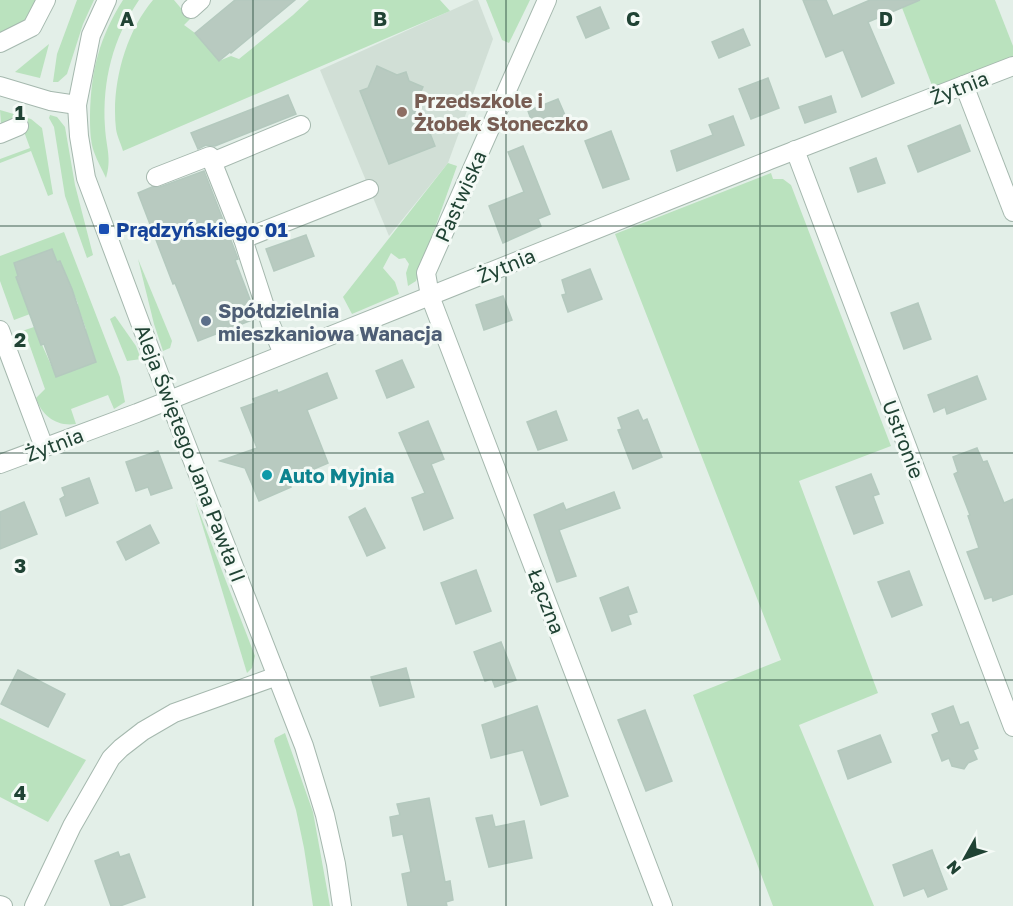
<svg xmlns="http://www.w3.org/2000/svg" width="1013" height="906" viewBox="0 0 1013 906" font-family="'Golos Text',sans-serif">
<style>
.built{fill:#d1dfd6}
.green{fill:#bae2be}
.building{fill:#b8cac0;stroke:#b4c9be;stroke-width:1.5}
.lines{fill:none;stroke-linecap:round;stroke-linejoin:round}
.minor-casing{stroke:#a5b8ae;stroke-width:20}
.minor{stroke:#fff;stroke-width:18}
.grid{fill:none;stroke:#204334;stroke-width:1.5;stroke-opacity:0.55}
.education-dot{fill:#8d6e63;stroke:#f4faf6;stroke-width:2}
.transit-dot{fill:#1a4fb4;stroke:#f4faf6;stroke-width:2}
.service-dot{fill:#5c6f8a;stroke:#f4faf6;stroke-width:2}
.culture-dot{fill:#0f9aa8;stroke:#f4faf6;stroke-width:2}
.labels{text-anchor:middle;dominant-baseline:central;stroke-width:6;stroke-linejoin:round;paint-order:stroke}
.street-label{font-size:20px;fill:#204334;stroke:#f4faf6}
.education-label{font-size:20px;font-weight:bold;fill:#785e54;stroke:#f4faf6;text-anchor:start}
.transit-label{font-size:20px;font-weight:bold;fill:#164399;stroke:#f4faf6;text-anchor:start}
.service-label{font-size:20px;font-weight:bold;fill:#4e5e75;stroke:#f4faf6;text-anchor:start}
.culture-label{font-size:20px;font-weight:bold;fill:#0d838f;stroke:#f4faf6;text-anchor:start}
.grid-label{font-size:20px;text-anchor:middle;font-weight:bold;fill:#204334;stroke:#f4faf6;stroke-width:6;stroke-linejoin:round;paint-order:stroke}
</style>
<rect width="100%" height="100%" fill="#e3efe8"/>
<polygon class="built" points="474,0 478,0 493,39 448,163 389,236 320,70"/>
<g class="green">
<polygon points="0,0 43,0 32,18 0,34"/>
<polygon points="77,0 94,0 83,24 67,74 58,82 53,82 57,54"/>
<path d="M123,0H139C113,38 102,81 105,127C106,147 112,158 106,178C102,169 97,161 94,152C90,141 90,127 90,115C91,71 99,38 123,0Z"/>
<path d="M153,0H174L190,19L184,25L195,33L219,61L231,56L239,59L293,15L309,0H440L450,11L123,151C121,144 117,136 116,129C111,86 125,33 153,0Z"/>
<polygon points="486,0 530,0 509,43 502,40"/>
<polygon points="899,0 995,0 1013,46 1013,58 933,88"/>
<polygon points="49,44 40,78 15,72"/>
<polygon points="0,110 31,119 42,128 53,194 48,196 31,151 0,163 0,159 30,148 19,118 1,124"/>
<polygon points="50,115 57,117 65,127 75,185 93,255 87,258 65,196 54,127 49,118"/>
<polygon points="448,163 457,166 416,281 408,286 406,273 409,264 405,258 399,259 391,253 383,268 395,282 399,294 352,314 343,297"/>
<polygon points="771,173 773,179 783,179 791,185 891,446 799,481 878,693 799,725 874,906 773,906 693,695 781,660 615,234"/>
<path d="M64,232L120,377L125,402L114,409L108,395L71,409L76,424C57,427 42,416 36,398L45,389L26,335L13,334L34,327L56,376L96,362L83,330L86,329L81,315L75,306L78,304L60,261L57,262L52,249L14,263L18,276L16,277L30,314L14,320L0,281V256Z"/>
<polygon points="138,259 172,341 170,348 163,351 154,324"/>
<polygon points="115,316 136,346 141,359 127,361 110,319"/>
<polygon points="195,501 255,656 252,668 247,673"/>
<polygon points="0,718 86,760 48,822 0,797"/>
<polygon points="285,733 313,812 330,906 313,906 304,848 296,810 274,741 275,738"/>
</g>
<g class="building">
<polygon points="235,0 295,0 231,53 230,52 219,61 195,33"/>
<polygon points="803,0 826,0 833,16 870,0 920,0 868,22 894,83 862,97 843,50 826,57"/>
<polygon points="600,7 609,28 586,38 577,17"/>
<polygon points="743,29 750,45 719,58 712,42"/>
<polygon points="377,66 397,75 406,72 409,81 423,87 417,100 435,146 389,164 360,91 368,88"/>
<polygon points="768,78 779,108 751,119 739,89"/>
<polygon points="288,95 296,114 215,146 206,145 198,149 191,133"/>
<polygon points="831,96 836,112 805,123 799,107"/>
<polygon points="558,99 565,115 534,128 528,111"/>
<polygon points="733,116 744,145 677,171 671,151 713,135 709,125"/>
<polygon points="960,125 970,151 918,172 908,146"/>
<polygon points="611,131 629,179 603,188 585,141"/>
<polygon points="523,146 550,214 538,219 541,226 503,243 489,206 524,192 508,152"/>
<polygon points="876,158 885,183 858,192 850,168"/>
<polygon points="204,171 232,243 238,259 235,260 257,318 198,341 175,283 173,284 138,193 152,187 160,187"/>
<polygon points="306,235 314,256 274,271 266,249"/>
<polygon points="52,249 57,262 60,261 72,289 96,362 56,377 44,344 41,345 16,277 18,276 14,263"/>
<polygon points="590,269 602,299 568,312 562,295 566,294 562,280"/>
<polygon points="503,296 512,320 484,330 476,305"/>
<polygon points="918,303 931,339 904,349 891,313"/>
<polygon points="402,360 414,387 387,398 376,371"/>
<polygon points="327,373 337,398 307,410 328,463 288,480 291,487 259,501 245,468 220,461 257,448 241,408 255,403 253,399 277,390 278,393"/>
<polygon points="977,376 986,399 947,414 945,407 934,412 928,395"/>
<polygon points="638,410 643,421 647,419 662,457 633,469 618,430 622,429 618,418"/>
<polygon points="556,411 567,440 538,450 527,422"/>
<polygon points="428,421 444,459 431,464 453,518 424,530 412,498 425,493 399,433"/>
<polygon points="977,448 983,462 987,461 1004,503 1013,499 1013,594 993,601 992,597 985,599 967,552 979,548 968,516 970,515 954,474 958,472 953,457"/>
<polygon points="158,451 172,488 151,495 148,487 136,491 126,462"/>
<polygon points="871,474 879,494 873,496 883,523 854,534 836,487"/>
<polygon points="89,478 98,503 66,516 60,499 65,496 62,488"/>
<polygon points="614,492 620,508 559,530 576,576 557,582 534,515 563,503 566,510"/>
<polygon points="24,502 37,534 0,549 0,512"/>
<polygon points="365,508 385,548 367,556 349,517"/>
<polygon points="150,525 159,543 126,560 117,542"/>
<polygon points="476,570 491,611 456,624 441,583"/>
<polygon points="909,571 922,605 892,617 878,582"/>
<polygon points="628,587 637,612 628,615 631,624 612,631 600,598"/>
<polygon points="501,642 516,680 495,687 492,679 485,681 474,652"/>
<polygon points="406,668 414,697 380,706 371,677"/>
<polygon points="18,670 65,694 48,727 1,704"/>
<polygon points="537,706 568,796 541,805 523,750 491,758 482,725"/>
<polygon points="953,706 960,725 968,722 978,748 973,750 977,759 968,763 964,769 952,766 949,758 942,761 932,735 939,732 932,714"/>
<polygon points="645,710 672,781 646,791 618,720"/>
<polygon points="880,735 891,762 848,779 838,751"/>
<polygon points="429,798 445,882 450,881 453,900 446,902 447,906 408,906 402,874 411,872 403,834 393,836 390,817 400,815 397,804"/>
<polygon points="492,815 495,827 524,821 532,858 489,867 476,818"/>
<polygon points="932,850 947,889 928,897 924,888 904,896 893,865"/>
<polygon points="118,852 120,857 129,854 145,897 120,906 111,906 95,861"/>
</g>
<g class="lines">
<g class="minor-casing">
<g id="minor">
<polyline points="107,0 91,35 77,105 79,136 86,178 169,400 304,746 325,815 336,864 342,906"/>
<polyline points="547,0 426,273 430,296 663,906"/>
<polyline points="191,9 201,0"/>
<polyline points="0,43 32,27 46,0"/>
<polyline points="964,85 1013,212"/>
<polyline points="0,86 50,101 77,105"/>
<polyline points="0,134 19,126"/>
<polyline points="795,150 1013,727"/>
<polyline points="212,162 301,125"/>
<polyline points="156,177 210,156 243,239 271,325 283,354"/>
<polyline points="243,239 369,189"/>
<polyline points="0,330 44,447"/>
<polyline points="0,464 137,413 770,160 1013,66"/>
<polyline points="0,905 3,906"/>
<polyline points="34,906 72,826 111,758 121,748 143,731 174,713 277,676"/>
</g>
</g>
<use href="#minor" class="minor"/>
</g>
<path class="grid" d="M253,0V906M506,0V906M760,0V906M0,226H1013M0,453H1013M0,680H1013"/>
<circle class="education-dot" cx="402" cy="112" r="6"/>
<rect class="transit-dot" x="98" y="223" width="12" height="12" rx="3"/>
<circle class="service-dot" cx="206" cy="321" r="6"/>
<circle class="culture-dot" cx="267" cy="475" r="6"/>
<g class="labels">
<g class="street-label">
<text transform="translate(959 87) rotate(-21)">Żytnia</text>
<text transform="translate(460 196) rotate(-66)">Pastwiska</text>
<text transform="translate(506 265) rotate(-22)">Żytnia</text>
<text transform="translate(904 439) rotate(69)">Ustronie</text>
<text transform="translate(54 444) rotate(-21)">Żytnia</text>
<text transform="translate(191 453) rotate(69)">Aleja Świętego Jana Pawła II</text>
<text transform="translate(547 601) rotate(69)">Łączna</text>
</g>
<g class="education-label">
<text x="414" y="100">Przedszkole i<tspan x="414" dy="23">Żłobek Słoneczko</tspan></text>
</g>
<g class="transit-label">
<text x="116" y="229">Prądzyńskiego 01</text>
</g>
<g class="service-label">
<text x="218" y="310">Spółdzielnia<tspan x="218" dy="23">mieszkaniowa Wanacja</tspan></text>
</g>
<g class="culture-label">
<text x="279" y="475">Auto Myjnia</text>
</g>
</g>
<g class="grid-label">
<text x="127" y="26">A</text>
<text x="380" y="26">B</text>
<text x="633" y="26">C</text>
<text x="886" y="26">D</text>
<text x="20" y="120">1</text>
<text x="20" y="347">2</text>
<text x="20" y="573">3</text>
<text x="20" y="800">4</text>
</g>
<g transform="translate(965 858) rotate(230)" stroke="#f4faf6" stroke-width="4.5" paint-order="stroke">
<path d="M0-4.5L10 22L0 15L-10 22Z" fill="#204334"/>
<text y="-9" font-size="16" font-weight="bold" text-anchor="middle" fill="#204334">N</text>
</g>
</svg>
